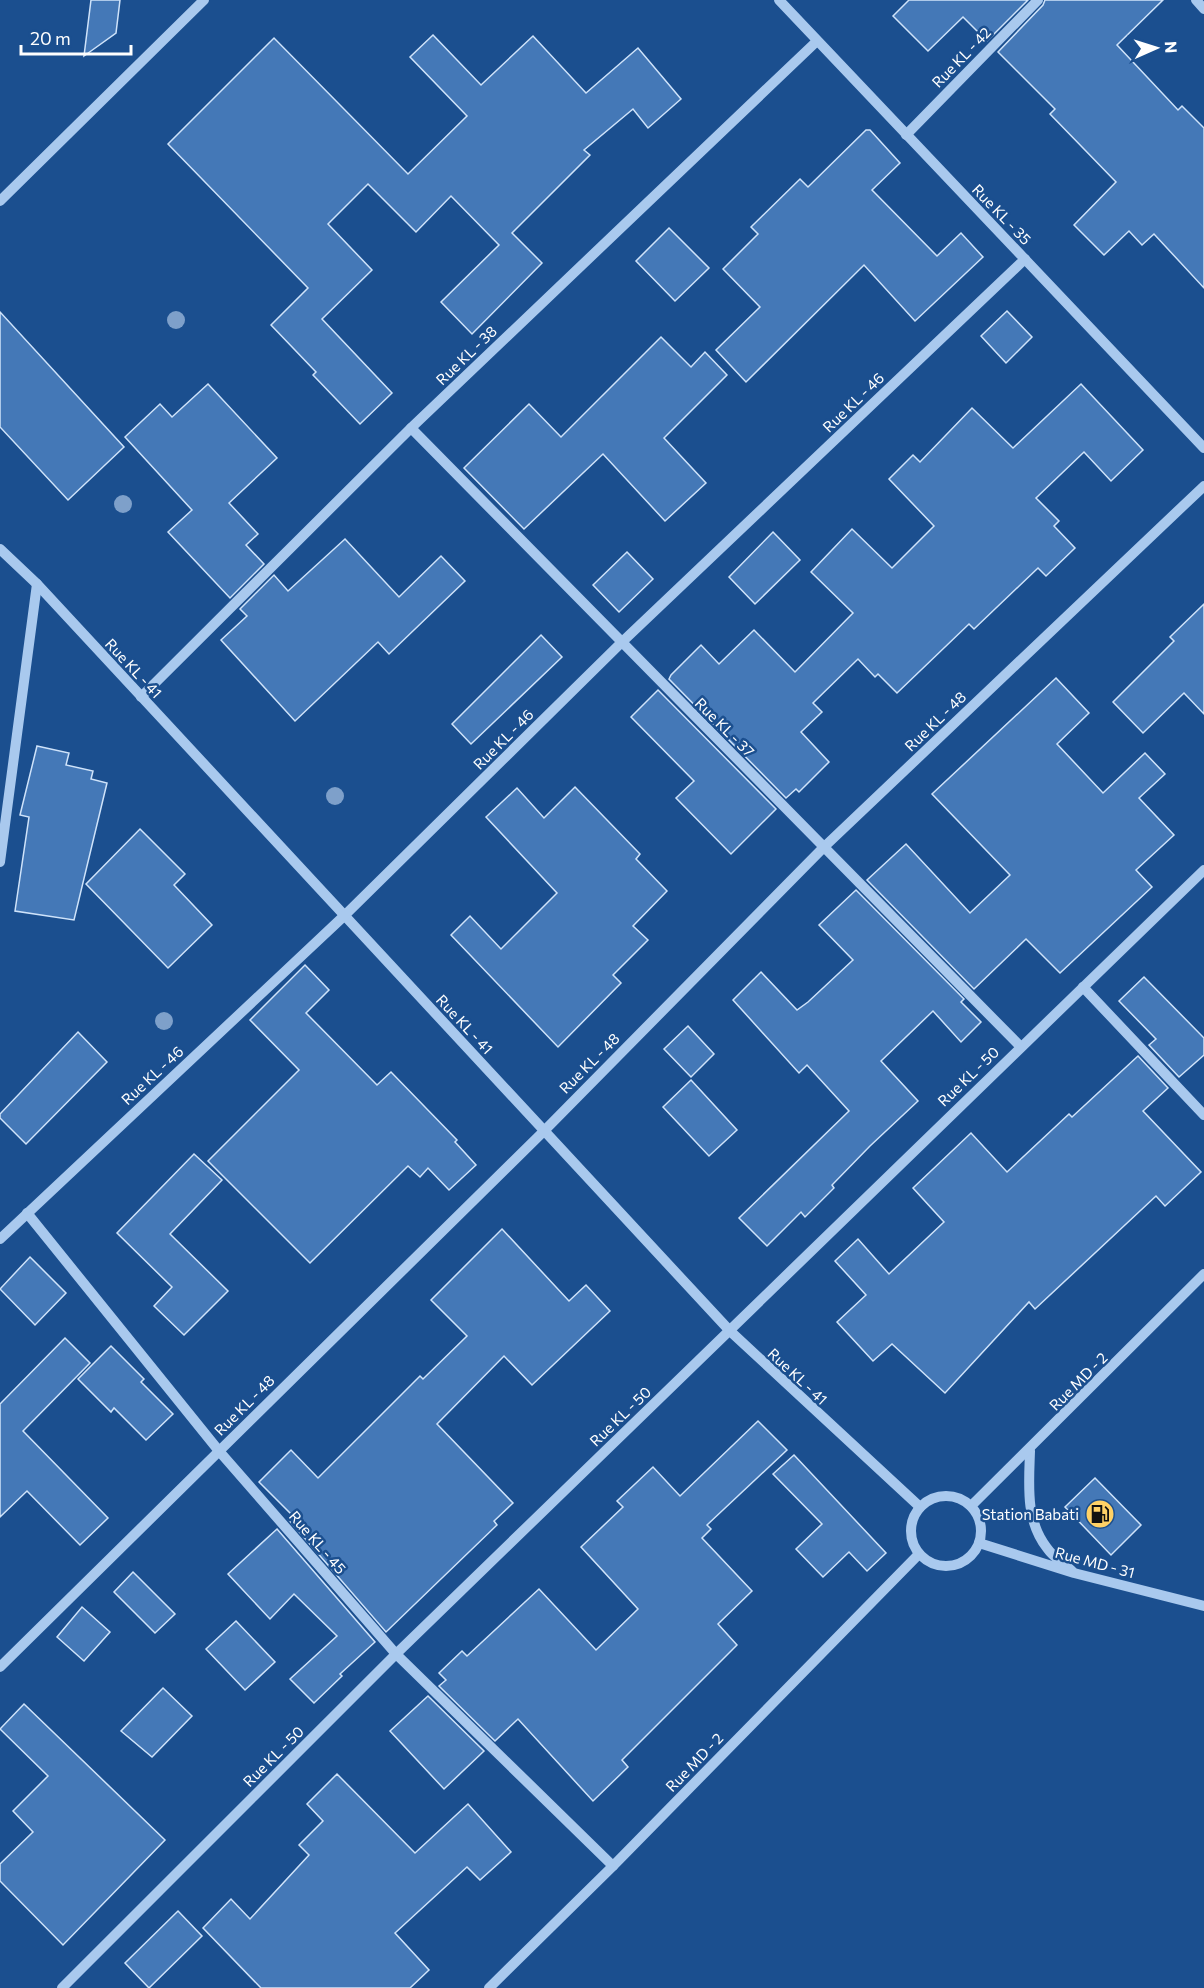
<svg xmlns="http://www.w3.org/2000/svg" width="1204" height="1988" viewBox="0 0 1204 1988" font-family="Commissioner,sans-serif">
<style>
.building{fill:#4478b7;stroke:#cfe3fa;stroke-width:1.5}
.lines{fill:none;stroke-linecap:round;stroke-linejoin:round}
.minor{stroke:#a9c9ee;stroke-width:10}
.tree{fill:#7ea0ca}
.labels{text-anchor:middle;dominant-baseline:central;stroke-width:5;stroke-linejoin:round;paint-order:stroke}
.street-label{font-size:15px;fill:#fff;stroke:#1b4f8f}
.poi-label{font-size:15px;fill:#fff;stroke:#1b4f8f;text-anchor:end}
</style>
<rect width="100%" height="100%" fill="#1b4f8f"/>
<g class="building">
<polygon points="91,0 120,0 116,33 84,56"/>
<polygon points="909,0 1028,0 987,41 963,17 928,51 893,16"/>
<polygon points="1045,0 1163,0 1117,45 1178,110 1182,106 1204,128 1204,288 1154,234 1142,245 1129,231 1104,255 1074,225 1116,182 1050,114 1055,109 998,52 1043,5"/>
<polygon points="433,35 481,85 533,36 586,93 638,48 681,99 648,128 633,109 584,150 590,155 512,233 542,263 472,334 441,302 499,245 451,196 416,232 368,184 328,224 372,270 322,319 392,393 360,424 313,375 316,372 271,325 308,288 168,144 274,38 408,174 467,116 410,57"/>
<polygon points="866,130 870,130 900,163 872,190 937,256 961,233 983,257 915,321 864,265 746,382 716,350 760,307 723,269 758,234 751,227 800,179 808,187"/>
<polygon points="669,228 709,268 675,301 636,261"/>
<polygon points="1007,311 1032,337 1006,363 981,336"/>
<polygon points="0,312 124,447 68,500 0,427"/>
<polygon points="661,337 691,367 705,352 727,375 664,438 706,483 665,521 603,454 524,529 464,468 529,404 561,437"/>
<polygon points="208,384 277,458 229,503 258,534 246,545 264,564 230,598 168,532 192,510 125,437 160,404 172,417"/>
<polygon points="1081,384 1143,450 1111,481 1084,452 1036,498 1059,521 1054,526 1075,548 1046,576 1038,568 974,629 969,624 897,693 878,674 875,677 858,659 813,703 822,712 801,732 829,762 799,792 796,789 786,798 669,679 671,675 701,645 719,664 754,630 795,672 853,613 811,572 852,529 892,568 934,526 889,479 913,455 920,462 972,408 1013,448"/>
<polygon points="773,532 800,560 755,604 729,577"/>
<polygon points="345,539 399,597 441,556 465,581 389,654 378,642 295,721 221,640 247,616 240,609 274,575 288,591"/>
<polygon points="627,552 653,579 619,612 593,585"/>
<polygon points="1204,604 1204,714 1184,693 1143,733 1113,702 1174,641 1170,637"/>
<polygon points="541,635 562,657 471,744 452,724"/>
<polygon points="1056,678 1089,713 1057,744 1103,793 1145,753 1165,774 1139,798 1174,835 1136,870 1152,887 1060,973 1026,939 974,989 867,880 906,844 970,913 1010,875 932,794"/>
<polygon points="658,690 776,809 731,854 676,798 694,781 631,717"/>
<polygon points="37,746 69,753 66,765 93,771 91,779 107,783 74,920 15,911 29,817 20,815"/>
<polygon points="575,787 640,854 636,859 667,891 633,926 648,940 613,975 621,983 558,1047 451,935 470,916 501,949 557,893 486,817 517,788 544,818"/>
<polygon points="140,829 185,874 174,885 212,925 168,968 86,884"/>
<polygon points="856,890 964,999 961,1002 981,1022 961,1042 933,1011 881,1061 918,1101 870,1146 832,1185 834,1188 805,1217 801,1212 767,1246 739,1218 849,1111 807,1065 799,1073 733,1000 761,972 797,1010 808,1002 853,960 819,925"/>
<polygon points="305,965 329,990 306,1013 377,1085 391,1072 457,1140 455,1142 476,1165 449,1190 428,1168 420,1177 408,1166 310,1263 208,1161 299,1070 250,1020"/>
<polygon points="1144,977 1204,1038 1204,1055 1179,1077 1149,1045 1156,1039 1119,1001"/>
<polygon points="688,1026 714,1054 691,1077 664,1049"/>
<polygon points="78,1032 107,1062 26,1144 0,1118 0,1114"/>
<polygon points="1138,1056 1168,1088 1143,1111 1201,1172 1165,1206 1156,1196 1035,1309 1029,1302 945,1393 892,1344 873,1361 837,1322 866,1295 835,1261 858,1239 889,1274 944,1222 913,1188 971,1133 1007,1172 1069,1114 1072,1117"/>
<polygon points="691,1080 737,1130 709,1156 663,1107"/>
<polygon points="194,1154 222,1180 170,1234 228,1291 184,1335 154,1306 172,1287 117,1233"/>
<polygon points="502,1229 569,1301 586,1285 610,1311 532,1385 504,1356 437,1424 513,1503 494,1521 497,1525 386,1632 288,1519 292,1515 259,1482 291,1450 318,1478 420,1376 423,1379 467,1336 431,1300"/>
<polygon points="30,1257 66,1293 35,1325 0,1289"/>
<polygon points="65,1338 90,1363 23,1431 108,1518 80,1545 27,1491 0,1517 0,1404"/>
<polygon points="111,1346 144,1379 141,1382 173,1414 146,1440 114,1408 111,1412 78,1379"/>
<polygon points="758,1421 787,1450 707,1525 711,1529 702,1538 752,1591 718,1624 737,1645 622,1760 628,1767 593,1801 518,1719 495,1741 439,1686 446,1680 439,1673 462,1651 467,1656 539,1589 596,1650 638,1609 581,1547 623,1507 617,1501 653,1467 680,1496"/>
<polygon points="794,1455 886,1553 867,1571 849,1552 823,1577 796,1549 822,1524 773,1474"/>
<polygon points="1095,1478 1141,1525 1111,1555 1065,1507"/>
<polygon points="277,1529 375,1642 340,1674 342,1676 314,1703 290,1679 337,1636 294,1594 270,1619 228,1574"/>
<polygon points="133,1572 175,1614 155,1633 114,1592"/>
<polygon points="82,1607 110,1632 84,1661 57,1637"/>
<polygon points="236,1621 275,1662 245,1690 206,1649"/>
<polygon points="163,1688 192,1716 152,1757 121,1731"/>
<polygon points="428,1696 484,1751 444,1789 390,1731"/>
<polygon points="24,1704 165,1840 63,1945 0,1881 0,1864 33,1832 13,1811 48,1776 0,1729"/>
<polygon points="337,1774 415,1853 468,1804 511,1852 480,1880 467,1867 395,1933 429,1970 410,1988 261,1988 203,1928 231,1899 250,1919 309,1855 299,1845 323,1821 307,1804"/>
<polygon points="178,1911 202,1936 149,1988 125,1963"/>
</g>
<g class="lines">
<g class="minor">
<polyline points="779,0 1204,448"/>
<polyline points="1196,0 1204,9"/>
<polyline points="906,135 1038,0"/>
<polyline points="0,201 204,0"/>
<polyline points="411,428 1020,1046"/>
<polyline points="0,549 37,584 730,1331 920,1507"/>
<polyline points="141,697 411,428 817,41"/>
<polyline points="0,862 37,584"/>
<polyline points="1083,987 1204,1115"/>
<polyline points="27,1213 219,1451 396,1654 613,1866"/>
<polyline points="0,1239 344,916 621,643 1025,259"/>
<path d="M1030,1451C1029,1484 1025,1520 1047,1548C1053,1557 1064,1564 1072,1571"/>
<circle cx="946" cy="1531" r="35"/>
<polyline points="971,1506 1204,1274"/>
<polyline points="979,1543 1074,1573 1204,1606"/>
<polyline points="0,1667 544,1131 823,848 1204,486"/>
<polyline points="62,1988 396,1654 1204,870"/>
<polyline points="489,1988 613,1866 919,1554"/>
</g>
</g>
<g class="tree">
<circle cx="176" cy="320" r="9"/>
<circle cx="123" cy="504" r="9"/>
<circle cx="335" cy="796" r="9"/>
<circle cx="164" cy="1021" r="9"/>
</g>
<defs>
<g id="fuel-disc" transform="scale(1.5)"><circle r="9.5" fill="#ffd166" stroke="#1b4f8f"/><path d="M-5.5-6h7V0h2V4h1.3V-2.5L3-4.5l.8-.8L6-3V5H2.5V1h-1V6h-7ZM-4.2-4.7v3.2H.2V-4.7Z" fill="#111"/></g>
</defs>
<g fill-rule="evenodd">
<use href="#fuel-disc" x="1100" y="1514"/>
</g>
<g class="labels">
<g class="street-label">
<text transform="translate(961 57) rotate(-46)">Rue KL - 42</text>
<text transform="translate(1002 214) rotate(46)">Rue KL - 35</text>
<text transform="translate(466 355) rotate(-44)">Rue KL - 38</text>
<text transform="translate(853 402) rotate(-44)">Rue KL - 46</text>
<text transform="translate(134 668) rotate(47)">Rue KL - 41</text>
<text transform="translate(935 721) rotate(-44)">Rue KL - 48</text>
<text transform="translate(725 727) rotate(45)">Rue KL - 37</text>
<text transform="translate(503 739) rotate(-45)">Rue KL - 46</text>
<text transform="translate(465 1024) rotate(47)">Rue KL - 41</text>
<text transform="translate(589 1063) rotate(-45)">Rue KL - 48</text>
<text transform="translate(152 1075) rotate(-43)">Rue KL - 46</text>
<text transform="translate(968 1076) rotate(-44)">Rue KL - 50</text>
<text transform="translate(798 1376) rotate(43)">Rue KL - 41</text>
<text transform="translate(1078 1381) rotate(-45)">Rue MD - 2</text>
<text transform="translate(244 1405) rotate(-45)">Rue KL - 48</text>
<text transform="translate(620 1416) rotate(-44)">Rue KL - 50</text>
<text transform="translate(318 1542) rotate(49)">Rue KL - 45</text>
<text transform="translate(1095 1562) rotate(15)">Rue MD - 31</text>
<text transform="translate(273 1756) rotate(-45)">Rue KL - 50</text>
<text transform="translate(694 1762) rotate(-46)">Rue MD - 2</text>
</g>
<g class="poi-label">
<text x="1079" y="1514">Station Babati</text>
</g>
</g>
<g transform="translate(1156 48) rotate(87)" stroke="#1b4f8f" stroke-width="4.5" paint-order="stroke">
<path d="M0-4.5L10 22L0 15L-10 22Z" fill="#ffffff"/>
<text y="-9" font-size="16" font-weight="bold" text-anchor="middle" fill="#ffffff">N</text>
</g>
<path d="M21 45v9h110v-9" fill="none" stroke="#ffffff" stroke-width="3"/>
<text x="30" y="45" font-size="18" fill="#ffffff" stroke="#1b4f8f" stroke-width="4.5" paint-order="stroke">20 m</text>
</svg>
